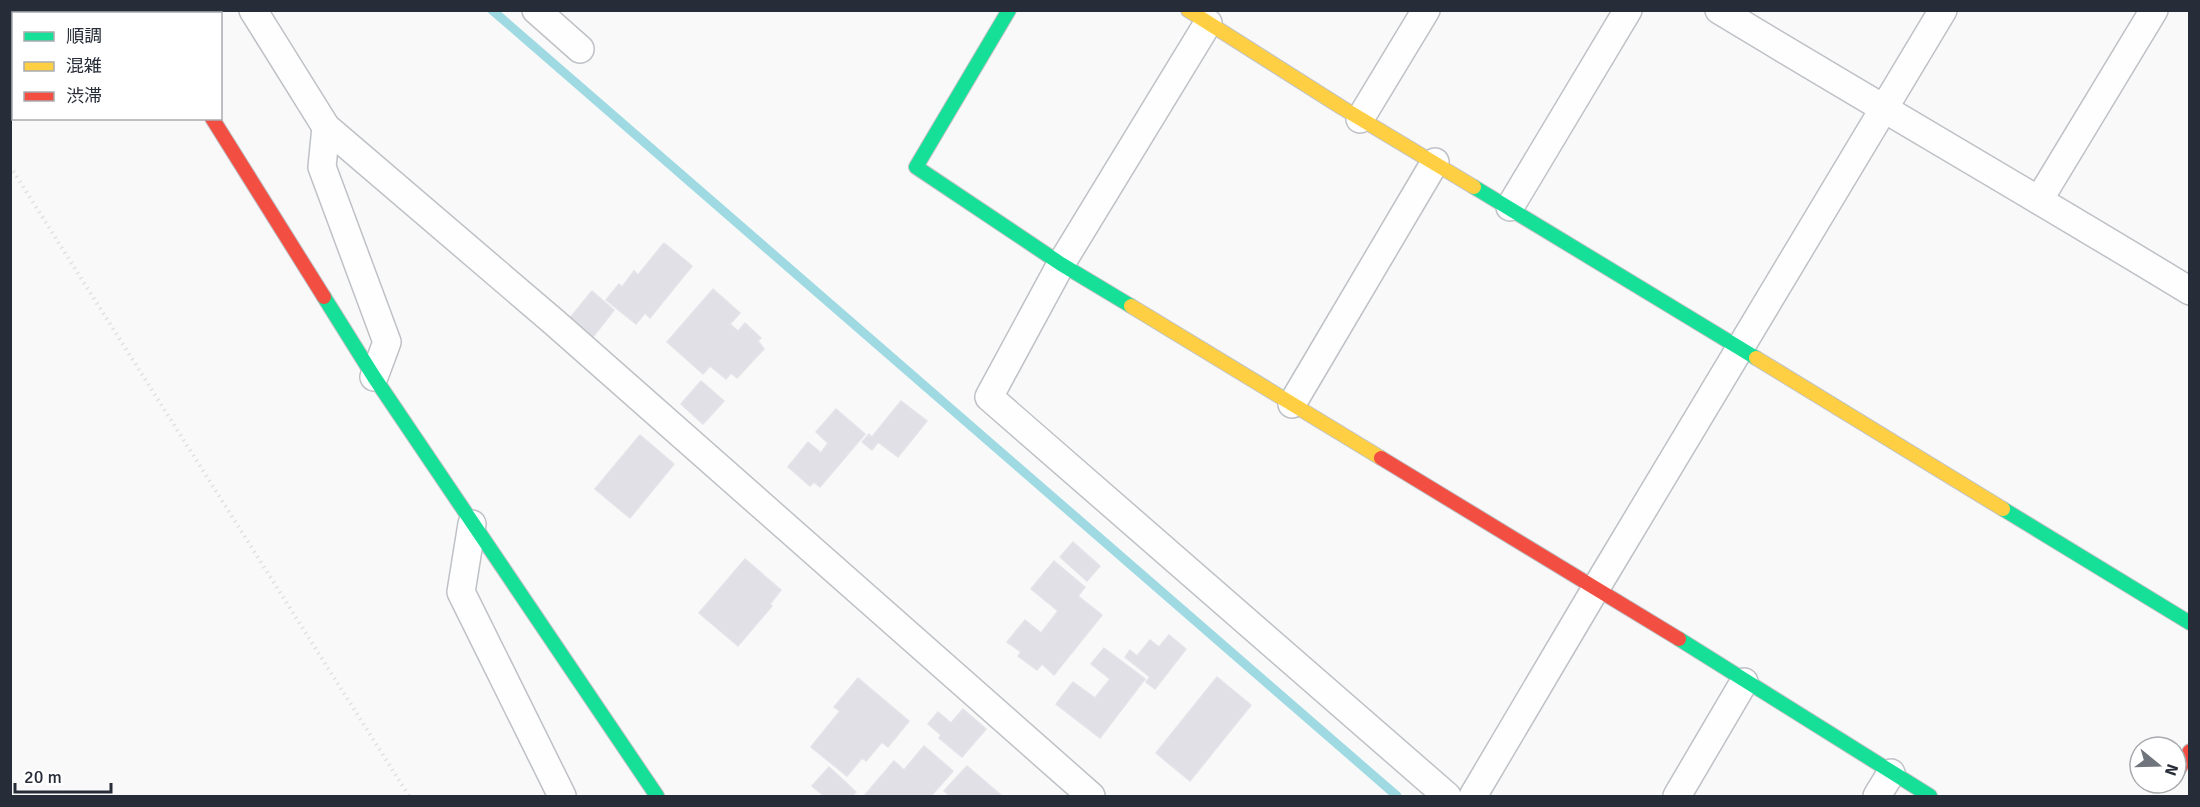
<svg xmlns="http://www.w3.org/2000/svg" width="2200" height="807" viewBox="0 0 2200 807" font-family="Signika,'Noto Sans JP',sans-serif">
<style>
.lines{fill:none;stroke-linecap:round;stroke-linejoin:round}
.stream{stroke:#9fdae3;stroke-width:9}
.building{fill:#e1e0e6;stroke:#e4e3e9;stroke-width:1.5}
.street-casing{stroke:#bec1c6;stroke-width:30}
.fast-casing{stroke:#bec1c6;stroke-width:16}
.slow-casing{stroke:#bec1c6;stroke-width:16}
.jam-casing{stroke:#bec1c6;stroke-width:16}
.path{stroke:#e1e1e2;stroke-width:4;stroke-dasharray:1.5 4.5;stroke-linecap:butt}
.street{stroke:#fefefe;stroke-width:27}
.fast{stroke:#16e098;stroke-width:14}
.slow{stroke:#ffcf43;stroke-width:14}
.jam{stroke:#f24e42;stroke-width:14}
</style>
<rect width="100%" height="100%" fill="#f9f9f9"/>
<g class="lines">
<polyline class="stream" points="492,10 1397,796"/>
</g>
<g class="building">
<polygon points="664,243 692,266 650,318 645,313 636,324 606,300 619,284 622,287 634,271 638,275"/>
<polygon points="713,289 740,313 730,324 738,331 745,323 761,338 758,341 764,349 737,378 731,373 726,379 710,366 703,374 667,342"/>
<polygon points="592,291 614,310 593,337 570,318"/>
<polygon points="701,381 724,401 703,424 681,404"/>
<polygon points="901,401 927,421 898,457 878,442 872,450 862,442 869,434 872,437"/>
<polygon points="836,409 865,434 820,487 814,482 810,486 788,467 808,442 821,453 828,443 816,432"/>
<polygon points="640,435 674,464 630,518 595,489"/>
<polygon points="1073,542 1100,566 1087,581 1060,557"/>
<polygon points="745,559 781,590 770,604 772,606 738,646 699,613"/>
<polygon points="1054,561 1085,587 1078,596 1102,615 1054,675 1042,664 1037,670 1018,656 1021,652 1007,642 1025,620 1041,633 1058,611 1031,589"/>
<polygon points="1169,635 1186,649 1155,689 1146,682 1150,677 1125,657 1130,650 1137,656 1150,640 1159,647"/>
<polygon points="1104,648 1145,679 1100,738 1056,704 1073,682 1095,698 1110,679 1091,664"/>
<polygon points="1217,677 1251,705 1190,781 1156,753"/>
<polygon points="858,678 909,721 888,747 882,742 866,761 862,758 847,776 811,747 840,711 834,707"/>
<polygon points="963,709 986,729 962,757 939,738 941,735 928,724 938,712 951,723"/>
<polygon points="924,746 953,771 931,796 864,796 894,761 904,770"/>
<polygon points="967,766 1002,796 950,796 944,791"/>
<polygon points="829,767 856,792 852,796 824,796 812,786"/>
</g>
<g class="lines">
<g class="street-casing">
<g id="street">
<polyline points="253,10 326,127 554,322 1091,796"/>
<polyline points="536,10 580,49"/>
<path d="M1719,10C1876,105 2034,196 2190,291"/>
<polyline points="1208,23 1061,264 989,397 1447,796"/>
<polyline points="1360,119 1426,10"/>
<polyline points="326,127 322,167 387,342 374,377"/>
<polyline points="2039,200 2154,10"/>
<polyline points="1510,207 1628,10"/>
<polyline points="1292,404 1435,162"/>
<polyline points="472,524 461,592 562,796"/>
<polyline points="1473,796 1596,588 1943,10"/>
<polyline points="1677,796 1744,682"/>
<polyline points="1877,796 1891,773"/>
</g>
</g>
<g class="fast-casing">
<g id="fast">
<polyline points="1009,10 916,167 1061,264 1131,306"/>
<polyline points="1474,187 1756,358"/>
<polyline points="324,297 374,377 657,796"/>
<polyline points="2003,509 2190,623"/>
<polyline points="1679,639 1930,796"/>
</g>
</g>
<g class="slow-casing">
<g id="slow">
<polyline points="145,10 147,14"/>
<polyline points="1188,10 1341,107 1474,187"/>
<polyline points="1131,306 1381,458"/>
<polyline points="1756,358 2003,509"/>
</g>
</g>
<g class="jam-casing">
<g id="jam">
<polyline points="212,118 324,297"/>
<polyline points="1381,458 1679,639"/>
<polyline points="2176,774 2190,751"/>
</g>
</g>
<polyline class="path" points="10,166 409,796"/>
<use href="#street" class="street"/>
<use href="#fast" class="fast"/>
<use href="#slow" class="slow"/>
<use href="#jam" class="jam"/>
</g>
<rect width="2200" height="807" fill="none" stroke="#272d38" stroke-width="24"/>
<rect x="12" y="12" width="210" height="108" fill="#ffffff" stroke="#a9abaf" stroke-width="1.5"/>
<rect x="24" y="32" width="30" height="9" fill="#16e098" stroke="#a9abaf" stroke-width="1.5"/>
<text x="66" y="42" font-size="18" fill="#272d38">順調</text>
<rect x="24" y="62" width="30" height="9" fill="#ffcf43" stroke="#a9abaf" stroke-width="1.5"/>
<text x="66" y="72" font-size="18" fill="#272d38">混雑</text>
<rect x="24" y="92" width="30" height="9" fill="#f24e42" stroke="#a9abaf" stroke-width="1.5"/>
<text x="66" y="102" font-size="18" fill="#272d38">渋滞</text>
<g transform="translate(2158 765) rotate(109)"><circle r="28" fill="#ffffff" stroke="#a9abaf" stroke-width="1.5"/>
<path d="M0-4.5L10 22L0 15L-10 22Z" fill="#70747c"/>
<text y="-9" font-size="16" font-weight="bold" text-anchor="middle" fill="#272d38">N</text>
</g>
<path d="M15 783v9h96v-9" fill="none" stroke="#272d38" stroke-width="3"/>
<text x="24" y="783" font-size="18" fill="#272d38" stroke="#ffffff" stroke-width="4.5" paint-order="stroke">20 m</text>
</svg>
